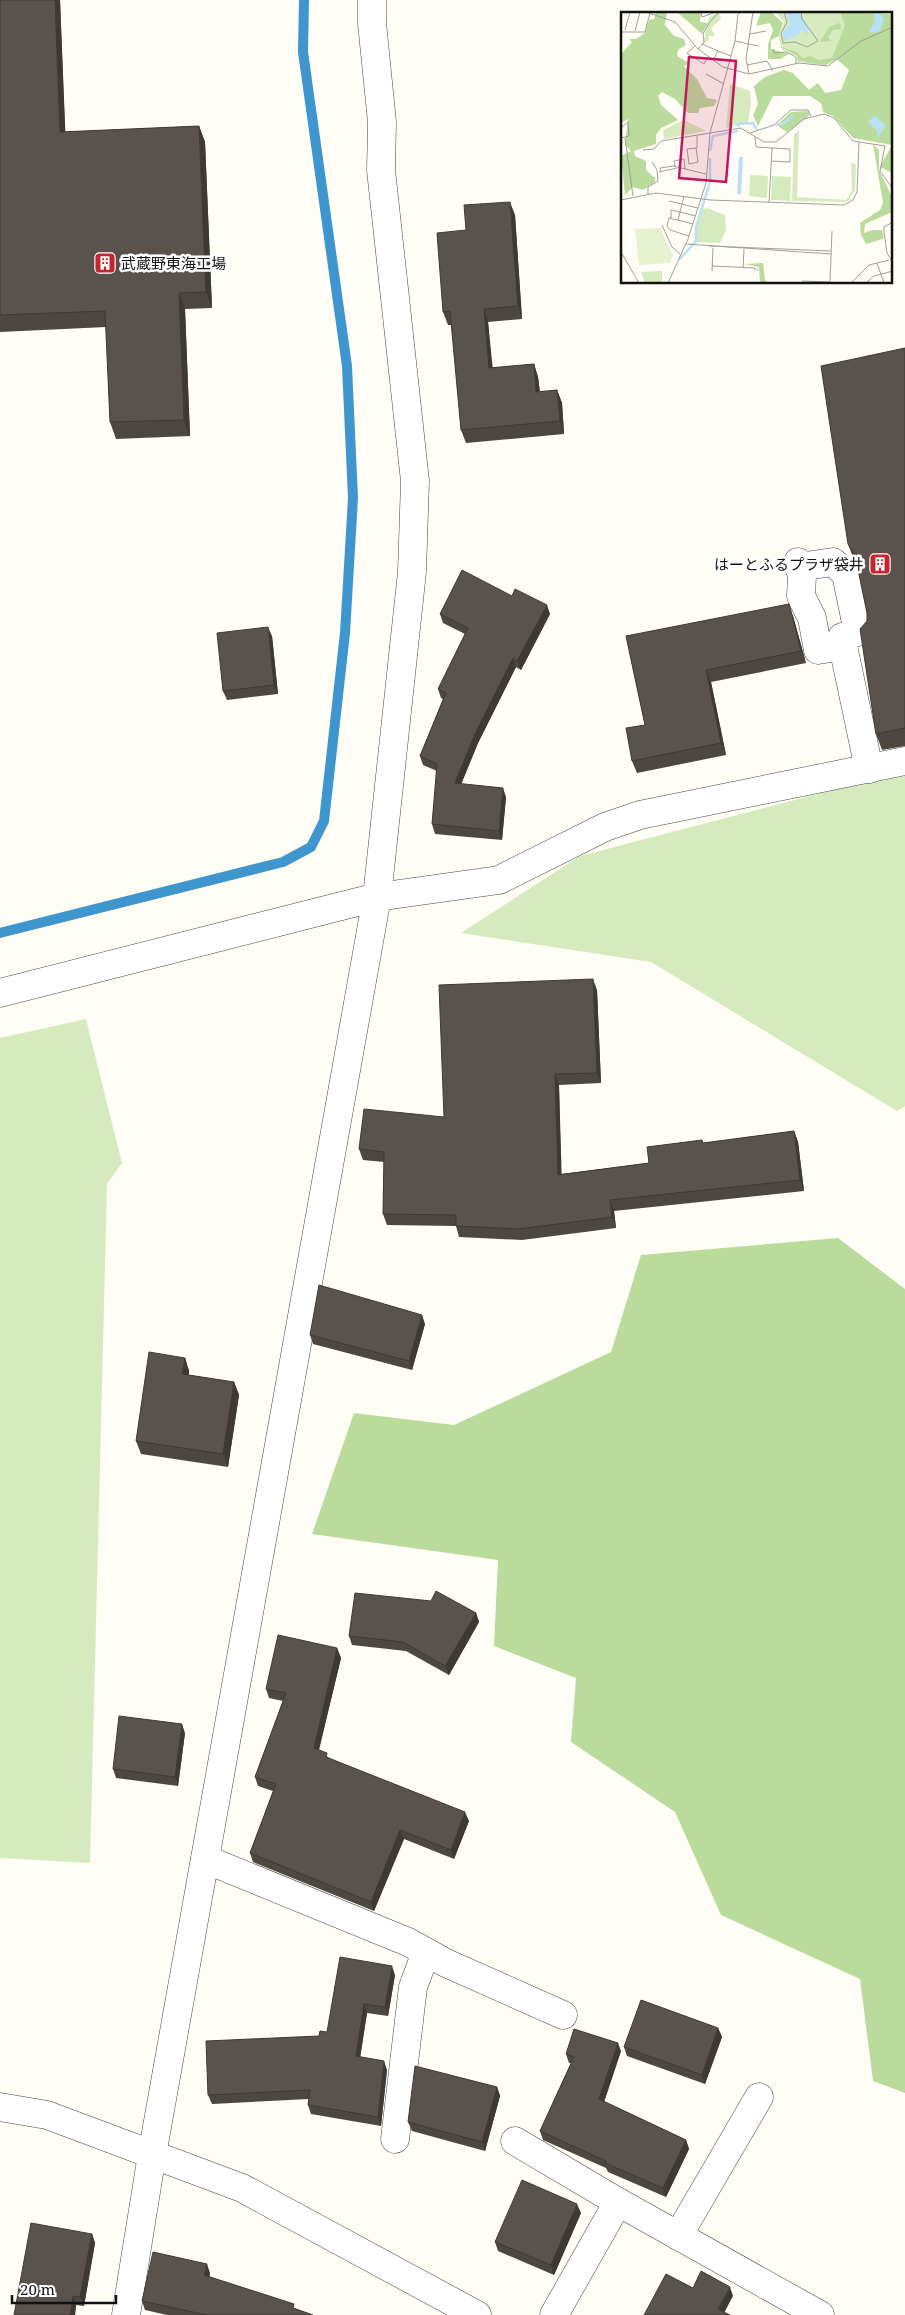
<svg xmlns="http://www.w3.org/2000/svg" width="905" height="2315" viewBox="0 0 905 2315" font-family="'Noto Serif','Noto Sans JP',serif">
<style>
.green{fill:#d5ebbd}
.forest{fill:#b9dc9c}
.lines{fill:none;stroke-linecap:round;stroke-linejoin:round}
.stream{stroke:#3f96cf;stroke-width:10}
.minor-casing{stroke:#444;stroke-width:29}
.tertiary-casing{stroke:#444;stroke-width:29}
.minor{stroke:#fff;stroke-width:28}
.tertiary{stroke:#fff;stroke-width:28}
.wall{fill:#4d4742}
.shaded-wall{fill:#3f3936}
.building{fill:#5a524d;stroke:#3f3936}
.labels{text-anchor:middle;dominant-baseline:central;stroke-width:5;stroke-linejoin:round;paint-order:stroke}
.poi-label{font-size:15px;fill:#111;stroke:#fff;text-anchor:start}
.inset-river{fill:none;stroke:#b9e0f7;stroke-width:2.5}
.inset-road{fill:none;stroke:#a09f9a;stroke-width:1}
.view{fill:#c2185b;fill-opacity:0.15;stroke:#c2185b;stroke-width:2.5}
.inset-edge{fill:none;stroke:#111;stroke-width:2.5}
</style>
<rect width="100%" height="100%" fill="#fffdf5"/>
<g class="green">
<polygon points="905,776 905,1106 897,1111 651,962 461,933 580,856 833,790"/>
<polygon points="86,1019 122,1163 107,1184 90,1863 0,1858 0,1038"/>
</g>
<polygon class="forest" points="838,1238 905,1289 905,2093 873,2081 860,1979 721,1915 675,1812 571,1742 576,1678 494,1646 498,1560 312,1534 354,1413 454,1425 611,1352 641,1255"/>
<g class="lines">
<polyline class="stream" points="0,933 283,862 311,847 324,821 345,633 353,498 347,366 303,52 304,0"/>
<g class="minor-casing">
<g id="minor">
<polyline points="798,562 802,576 801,596 812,618 818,650 843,646 869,769"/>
<polyline points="799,567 833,562 846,574 858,632 842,637 843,646"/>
<polyline points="377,897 499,880 605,827 640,815 905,761"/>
<polyline points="205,1859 408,1942 446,1963 563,2015"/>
<polyline points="395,2139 413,1987 426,1952"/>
<polyline points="515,2141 618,2202"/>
<polyline points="678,2236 759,2097"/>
<polyline points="126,2315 152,2155"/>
<polyline points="554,2315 618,2202 820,2315"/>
</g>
</g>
<g class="tertiary-casing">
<g id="tertiary">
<polyline points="0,993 377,897"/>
<polyline points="0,2107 47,2115 242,2188 477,2315"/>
<polyline points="152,2155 377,897 412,572 415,481 381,170 382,122 372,23 372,0"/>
</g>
</g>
<use href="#minor" class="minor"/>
<use href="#tertiary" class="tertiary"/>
</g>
<g class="wall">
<polygon points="0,0 60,0 65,132 199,126 205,142 212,308 185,309 190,436 116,439 110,422 106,327 0,332"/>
<polygon points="515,215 522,319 488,322 492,368 534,364 538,377 540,392 557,390 562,403 564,434 466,443 461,430 452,325 448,325 443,312 466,230"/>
<polygon points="905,348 905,746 882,750 876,734 867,621 867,613 858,566 854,560 848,544"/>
<polygon points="512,596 550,614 521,670 516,667 478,743 461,784 506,797 502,840 435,834 432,824 437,771 423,765 420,756 443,699 441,698 438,689 465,634 443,623 440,614"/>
<polygon points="793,616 806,663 711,682 726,755 637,773 632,761 645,725 626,636"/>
<polygon points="272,636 278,694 227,700 223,691"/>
<polygon points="597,990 601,1083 559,1085 561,1174 649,1163 702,1140 703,1143 794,1131 798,1142 804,1191 614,1211 616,1228 522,1240 459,1237 456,1226 387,1225 383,1214 384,1162 363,1160 359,1149 444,1117"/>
<polygon points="425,1324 412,1370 313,1344 310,1335"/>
<polygon points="185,1358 189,1371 189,1375 234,1382 239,1395 228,1467 141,1454 136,1441"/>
<polygon points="431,1601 476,1613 479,1622 449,1675 406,1651 352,1645 349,1636"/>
<polygon points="337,1648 341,1658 319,1750 329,1758 469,1821 454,1859 404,1839 374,1911 253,1862 250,1853 273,1791 258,1786 255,1777 283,1701 269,1698 266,1689"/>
<polygon points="185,1733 178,1786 116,1778 113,1769"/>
<polygon points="395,1975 388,2016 367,2013 360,2057 387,2070 381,2126 311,2114 308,2105 309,2099 212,2104 208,2095 319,2036 327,2032"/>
<polygon points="718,2028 722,2037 705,2084 627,2056 624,2047"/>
<polygon points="621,2051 604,2102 686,2140 689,2149 666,2197 608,2172 606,2168 543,2140 540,2131 571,2063 569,2063 566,2054"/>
<polygon points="497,2087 500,2096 485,2151 412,2131 408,2122"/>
<polygon points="581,2213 554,2275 498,2251 495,2242"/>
<polygon points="92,2234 95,2243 84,2306 76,2305 75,2315 14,2315"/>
<polygon points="210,2273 209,2277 313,2315 167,2315 145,2310 142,2301"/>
</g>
<g class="shaded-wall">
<polygon points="55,0 60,0 66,148 60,132"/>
<polygon points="199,126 205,142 212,308 206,292"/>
<polygon points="510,202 515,215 522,319 518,306"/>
<polygon points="179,293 185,309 190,436 184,420"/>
<polygon points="484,309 488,322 494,381 489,368"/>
<polygon points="534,364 538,377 541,405 536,392"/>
<polygon points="557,390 562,403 564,434 560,421"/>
<polygon points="789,604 793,616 806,663 801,651"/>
<polygon points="547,605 550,614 521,670 517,661"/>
<polygon points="268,627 272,636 278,694 274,685"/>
<polygon points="513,658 516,667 478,743 458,792 455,783 475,734"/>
<polygon points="706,670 711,682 726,755 721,743"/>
<polygon points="503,788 506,797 502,840 499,831"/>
<polygon points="593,979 597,990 601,1083 597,1073"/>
<polygon points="555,1074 559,1085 562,1186 558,1175"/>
<polygon points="794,1131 798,1142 804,1191 800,1180"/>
<polygon points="610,1200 614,1211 616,1228 612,1217"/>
<polygon points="422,1315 425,1324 412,1370 409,1361"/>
<polygon points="185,1358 189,1371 187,1387 182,1374"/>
<polygon points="234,1382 239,1395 228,1467 223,1454"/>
<polygon points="476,1613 479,1622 449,1675 445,1666"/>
<polygon points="337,1648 341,1658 317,1757 314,1748"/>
<polygon points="182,1724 185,1733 178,1786 175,1777"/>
<polygon points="465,1812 469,1821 454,1859 451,1850"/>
<polygon points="400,1830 404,1839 374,1911 371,1902"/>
<polygon points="392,1966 395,1975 388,2016 385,2007"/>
<polygon points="364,2004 367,2013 359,2065 356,2056"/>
<polygon points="718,2028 722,2037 705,2084 702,2075"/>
<polygon points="618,2043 621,2051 602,2108 599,2099"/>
<polygon points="384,2061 387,2070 381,2126 378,2117"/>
<polygon points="497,2087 500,2096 485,2151 482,2142"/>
<polygon points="686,2140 689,2149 666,2197 663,2188"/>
<polygon points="577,2204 581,2213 554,2275 551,2265"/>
<polygon points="92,2234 95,2243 84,2306 80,2297"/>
<polygon points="207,2264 210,2273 208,2284 204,2275"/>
<polygon points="730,2287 733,2296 723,2315 718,2309"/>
<polygon points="73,2296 76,2305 75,2315 70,2315"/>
</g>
<g class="building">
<polygon points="0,0 55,0 60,132 199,126 206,292 179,293 184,420 110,422 105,311 0,315"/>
<polygon points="510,202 518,306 484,309 489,368 534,364 536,392 557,390 560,421 461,430 450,311 443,312 437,233 466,230 464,205"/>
<polygon points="905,348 905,728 876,734 860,629 867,621 867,613 855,555 848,544 821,366"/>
<polygon points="462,570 512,596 515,589 547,605 517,661 513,658 475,734 455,783 503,788 499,831 432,824 437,764 420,756 446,693 438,689 468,628 440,614"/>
<polygon points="789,604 801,651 706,670 721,743 632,761 626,728 645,725 626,636"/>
<polygon points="268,627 274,685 223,691 217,633"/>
<polygon points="593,979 597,1073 555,1074 558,1175 649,1163 647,1147 702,1140 703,1143 794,1131 800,1180 610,1200 612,1217 518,1229 456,1226 456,1215 383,1214 384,1152 359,1149 364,1109 444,1117 439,985"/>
<polygon points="319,1285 422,1315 409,1361 310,1335"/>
<polygon points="149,1352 185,1358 182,1374 234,1382 223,1454 136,1441"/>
<polygon points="436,1591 476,1613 445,1666 403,1642 349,1636 355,1593 431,1601"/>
<polygon points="278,1635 337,1648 314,1748 327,1753 326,1757 465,1812 451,1850 400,1830 371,1902 250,1853 276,1784 255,1777 286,1693 266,1689"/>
<polygon points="119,1716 182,1724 175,1777 113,1769"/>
<polygon points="340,1957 392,1966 385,2007 364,2004 356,2056 384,2061 378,2117 308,2105 310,2090 208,2095 206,2041 319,2036 320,2031 327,2032"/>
<polygon points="641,2000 718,2028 702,2075 624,2047"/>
<polygon points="574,2029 618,2043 599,2099 686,2140 663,2188 605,2163 606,2161 540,2131 574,2057 566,2054"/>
<polygon points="415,2066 497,2087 482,2142 408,2122"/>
<polygon points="522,2180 577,2204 551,2265 495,2242"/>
<polygon points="31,2223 92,2234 80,2297 73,2296 70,2315 14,2315"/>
<polygon points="153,2252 207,2264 204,2275 294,2304 293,2308 313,2315 207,2315 142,2301"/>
<polygon points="701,2271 730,2287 718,2309 730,2315 644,2315 666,2274 693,2288"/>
</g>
<defs>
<g id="building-square" transform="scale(1.125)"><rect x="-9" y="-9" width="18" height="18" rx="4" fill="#c4262e" stroke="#fff"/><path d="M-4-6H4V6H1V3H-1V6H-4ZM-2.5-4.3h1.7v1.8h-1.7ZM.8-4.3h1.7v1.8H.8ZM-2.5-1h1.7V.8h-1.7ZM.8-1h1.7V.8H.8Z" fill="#fff"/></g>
</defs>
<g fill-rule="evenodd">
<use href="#building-square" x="105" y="263"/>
<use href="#building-square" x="880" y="564"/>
</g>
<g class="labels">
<g class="poi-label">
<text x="121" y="263">武蔵野東海工場</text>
<text x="864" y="564" text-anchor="end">はーとふるプラザ袋井</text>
</g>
</g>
<g transform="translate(621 12)">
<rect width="271" height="271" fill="#fffdf5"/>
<path d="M98,0L100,7L90,16L94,24H88V28L82,32L88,5ZM155,0H219L225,13L217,31L216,46L205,53L176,50V44L161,38L158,26L163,10ZM109,72L129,79L130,92L127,110L105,116ZM63,108L85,119L43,127L42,118ZM178,119L176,185L225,188L231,179L230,151L235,152L234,178L226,190L171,189L173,122ZM129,163L147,164L146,186L128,184ZM151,164L170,165L169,189L150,188ZM86,196L104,203L105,218L99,231L76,230V211L81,197ZM41,259V271H24L20,260Z" fill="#d5ebbd"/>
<path d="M35,0H46L44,13L53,24L63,27L65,33L57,38L56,44L68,51L63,54L76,67L86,86L96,88L93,94L79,96L77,101H67L54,87L41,80L37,84L40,93L57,108L40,116L35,123V132L13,139L14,144L25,149V158L34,166V170L22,178L12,175L4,183L0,144L10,139L4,133L7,107L0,111V42L11,30L8,27H15L24,21L28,8L33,7ZM56,0H80L79,10L87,11L81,22ZM140,0H150L162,11L158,24L150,28V37L168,42L159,47H147V32L152,18L149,11L135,14ZM219,0L271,2V161L259,155L271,133L232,126L212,104L202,100L200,91L189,84H152L137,114L132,103L137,92L133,74L144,65L163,58L172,61L188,78L197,71L204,81L220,78L228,58L216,47L205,53L189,51L177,48L176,44L160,35L176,40L182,46L189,44L198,48L211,46L224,13ZM219,11L220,17L212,18L207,25L210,29L199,30L208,15ZM187,99L189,103L166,120L158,115V111L170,100ZM252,132L258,138V158L271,185V200L244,212L243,221L251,218H261L262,222V227L245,232L240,223L239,211L259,198L262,191ZM142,251L144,268L147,271H139L138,255L123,252Z" fill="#b9dc9c"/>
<path d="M39,216L52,243L49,251L18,253L14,217Z" fill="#e6f2cf"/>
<path d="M164,0H179L188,17L185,23L180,17L177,24L163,29L162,19L170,12ZM253,0H258L263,8L259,19L251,21L248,19L254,9ZM254,103L265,114L256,126V119L247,110ZM118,145H122L120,182H116Z" fill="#b9e0f7"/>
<path class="inset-river" d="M155,113L163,111L172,104M117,115V112L132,111L136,118M89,139L92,124L117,119M58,248L75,229V215L89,170V146"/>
<path class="inset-road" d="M25,0L54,10L77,37L102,55L128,62L178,51L207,54L240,29L272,15M80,0L81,5L95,0M163,0L166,10L160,21L162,31L174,30L186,35L197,29L181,7L180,0M4,18L9,0M14,19L19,0M0,20H24L29,1M129,22L145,19M114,29L137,34M81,32L97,39M74,34L66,41L83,52L87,45M77,37L83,30L82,22L88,11L98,0M152,37L153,41L165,40L175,45V52M92,48L97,39L110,44M126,53L146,49L152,59M85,62L103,72M128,62L125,47L132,0M0,116L7,110L8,124L0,126M129,121L153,113L170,98H187L190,104M134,125L135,135L151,136M4,126L12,184M75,136L77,150L68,152L66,137L75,136H76V124M22,138L33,137L40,129L120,116L143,130H155L183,107L203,102L213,106L232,129L264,134L259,159L272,177M54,155L53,149L63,147L64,157M40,159L39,156L52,154L85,162M38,160L56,156M27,182V175L37,169L36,158L31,150M0,188L35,181L89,188L223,193L232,188L236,180L238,130M48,189L77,196M148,191L151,136L169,137V150L150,149M50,206V198L75,204M57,208L63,184M272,210L263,215V220L266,241L272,251M41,213L51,235L59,242M68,224L49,218L46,214L48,206L72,212M65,232L210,242M88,234L210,239M0,240L18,271M256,251L263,271M91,254L134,256L137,259M122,256L123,237M91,259L92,236M181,269L209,270L211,219M47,271L67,227L85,171L89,121L114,29L117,2L120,0M230,271L248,253L268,248M245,271L253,264L272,259"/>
<path class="view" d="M68,45L115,49L105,170L58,166Z"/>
<rect width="271" height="271" class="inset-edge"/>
</g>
<path d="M12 2295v8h104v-8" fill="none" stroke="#111111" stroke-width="2.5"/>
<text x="20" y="2295" font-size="15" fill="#111111" stroke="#ffffff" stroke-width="4" paint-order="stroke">20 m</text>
</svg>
